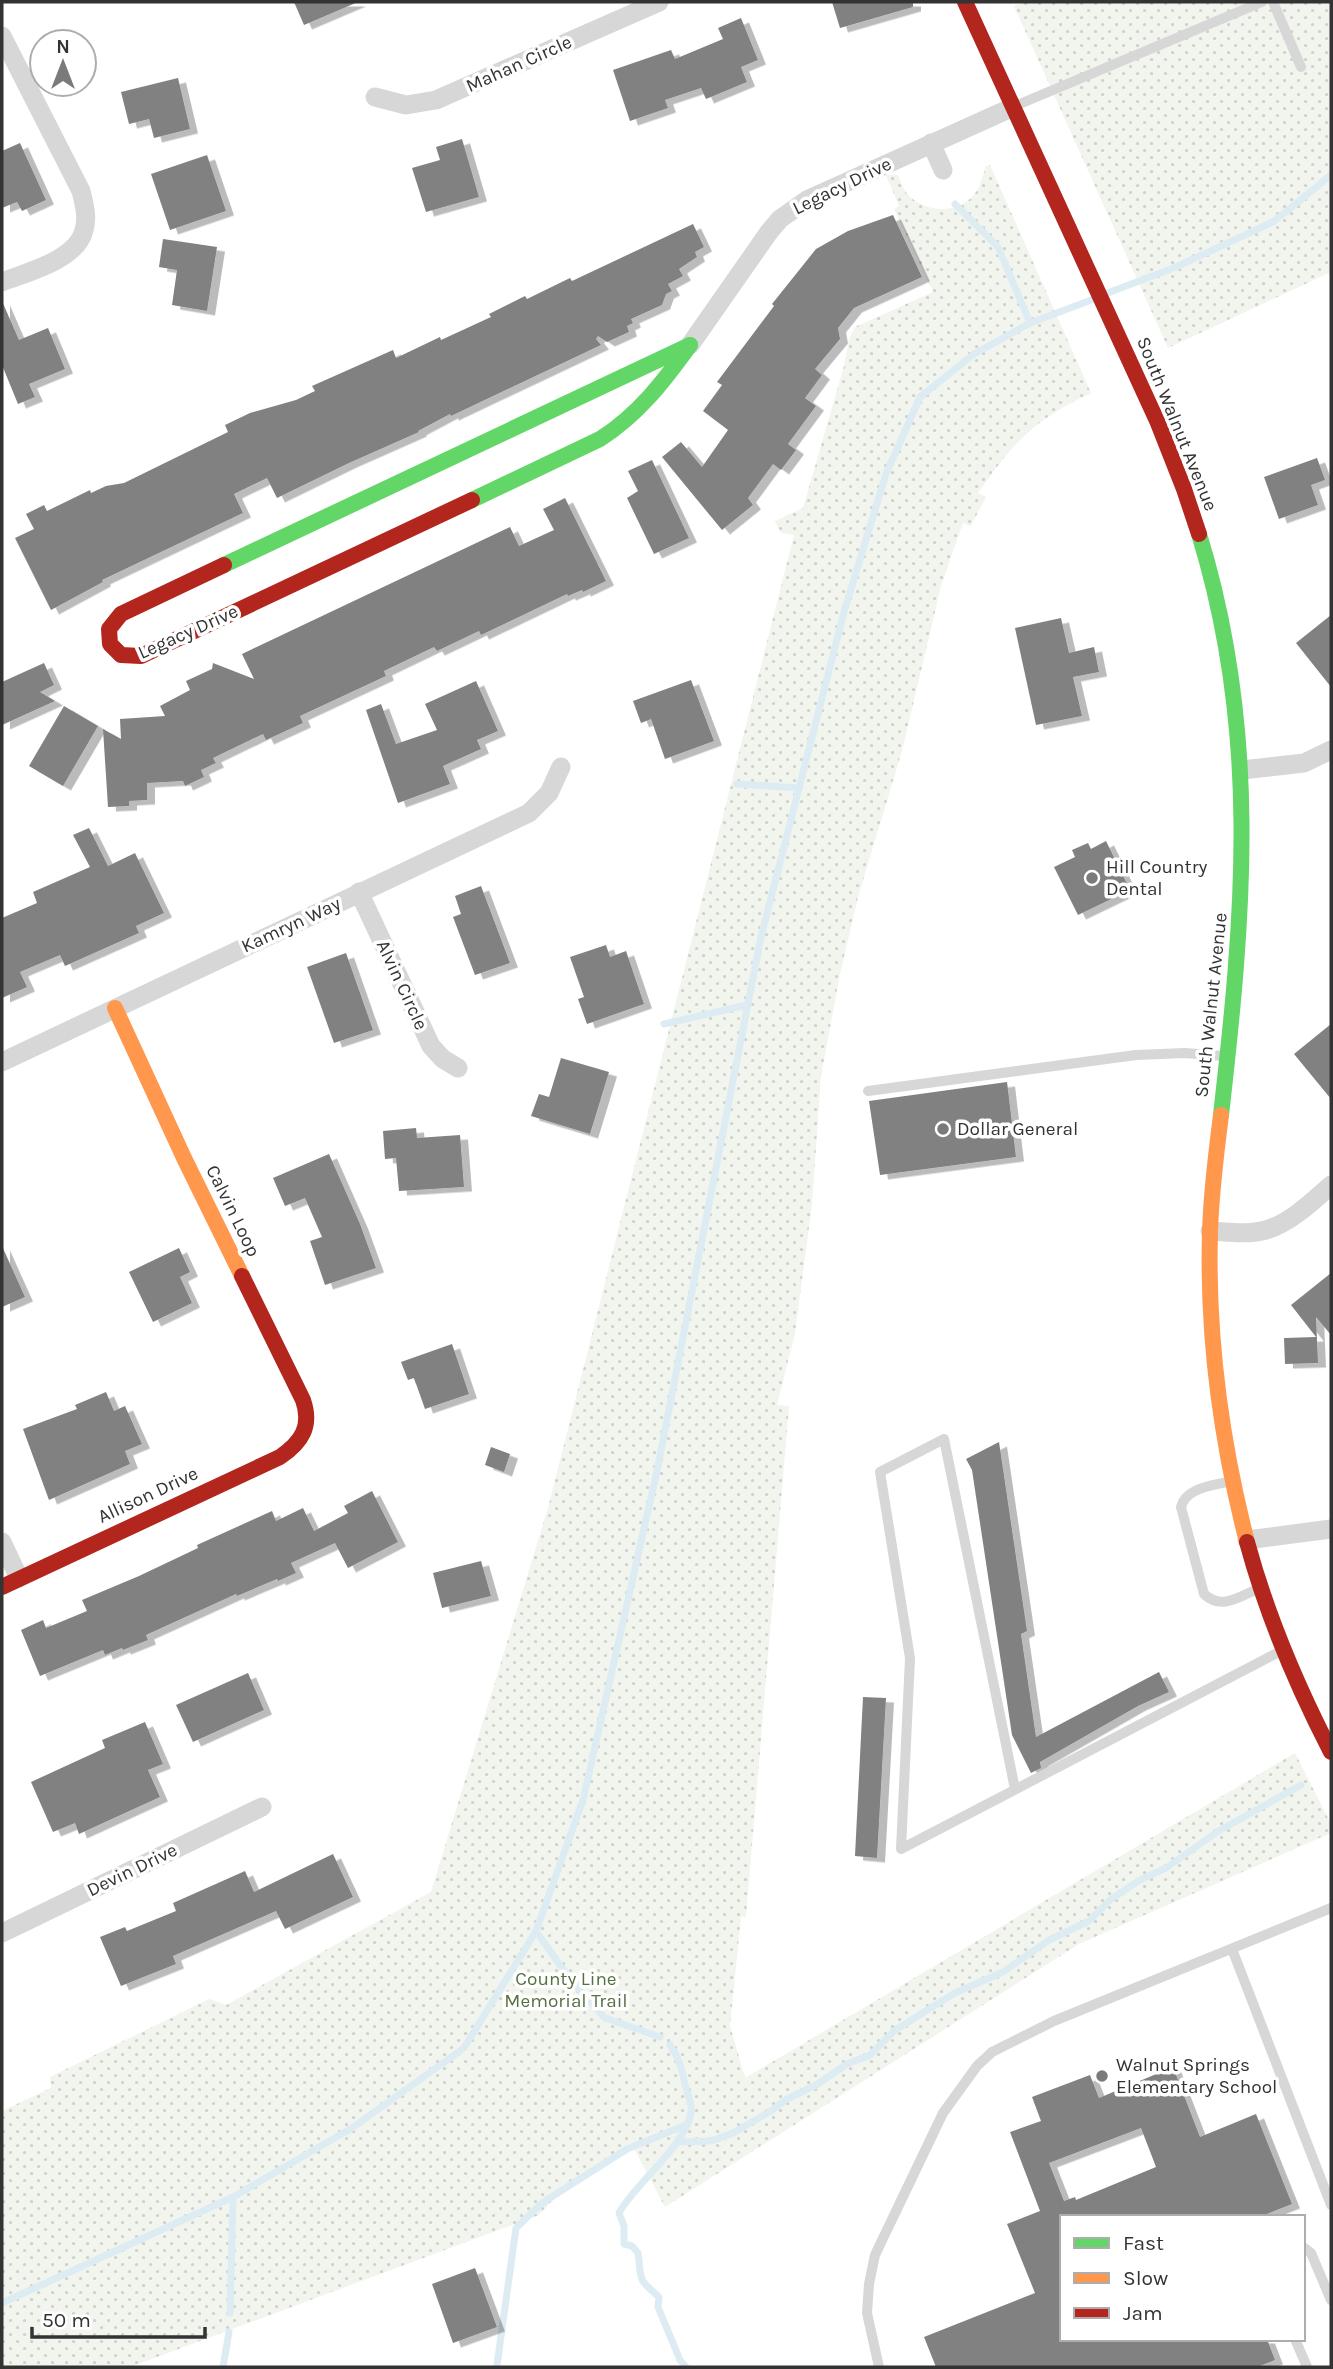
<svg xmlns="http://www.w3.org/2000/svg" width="1333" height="2369" viewBox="0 0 1333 2369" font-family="Karla,sans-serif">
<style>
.grass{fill:url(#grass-dots)}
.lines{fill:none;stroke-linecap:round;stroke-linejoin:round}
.stream{stroke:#ddebf3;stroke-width:7}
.building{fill:#818181;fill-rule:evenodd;filter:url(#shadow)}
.lane{stroke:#d7d7d7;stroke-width:10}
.street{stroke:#d7d7d7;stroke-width:19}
.fast{stroke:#63d668;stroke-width:16}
.slow{stroke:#ff974d;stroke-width:16}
.jam{stroke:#b3261e;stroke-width:16}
.poi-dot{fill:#7a7a7a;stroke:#fff;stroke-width:2.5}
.labels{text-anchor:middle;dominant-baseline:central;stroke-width:7;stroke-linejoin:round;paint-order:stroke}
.street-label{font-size:19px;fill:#333;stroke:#fff}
.poi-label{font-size:19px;fill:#333;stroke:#fff;text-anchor:start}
.park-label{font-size:19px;fill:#56703f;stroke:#fff}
</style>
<defs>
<pattern id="grass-dots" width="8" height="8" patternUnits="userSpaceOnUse" patternTransform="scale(1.75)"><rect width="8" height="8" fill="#f1f5ed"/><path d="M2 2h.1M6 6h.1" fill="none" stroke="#cfd2cc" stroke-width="1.8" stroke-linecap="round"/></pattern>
<filter id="shadow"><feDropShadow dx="8" dy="4.5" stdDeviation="0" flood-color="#0004"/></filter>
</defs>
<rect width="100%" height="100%" fill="#fff"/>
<g class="grass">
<polygon points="1024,2 1331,2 1331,272 1168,348 1014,6"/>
<path d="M990,165L1091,393C1077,400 1062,407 1048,417C1019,436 998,464 978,493L986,497L971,526L963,523L941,586L902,751L858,897L840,974L821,1076L812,1204L795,1333L777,1405L789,1406L746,1917H741L730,2026L745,2078L1295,1753L1331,1824V1833L1079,1944L665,2207L631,2143L563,2190L539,2215L130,2367H2V2111L51,2088L50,2077L209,1999L226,2005L431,1892L548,1508L794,535L781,533L775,521L803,508L844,366L849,339L855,327L933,292L894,209L899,206L886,175H898C901,182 903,189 908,195C926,214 961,214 976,192C981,185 983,175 986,166Z"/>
</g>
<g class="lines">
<g class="stream">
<polyline points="955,204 998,247 1030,323"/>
<polyline points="1105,294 1176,267 1273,222 1331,175"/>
<polyline points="737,784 799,788"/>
<polyline points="664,1024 747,1005"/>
<polyline points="536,1931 569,1978 605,2018 660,2037"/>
<path d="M670,2045C679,2058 682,2069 685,2085C687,2092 690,2099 691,2106C695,2138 633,2185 619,2213L624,2226V2244L632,2246L638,2253C642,2281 636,2277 659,2297L658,2307L680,2360L686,2367"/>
<polyline points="678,2139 680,2142 711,2141 733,2133 771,2111 787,2099 816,2085 847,2064 870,2055 894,2031 916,2017 955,1993 1003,1972 1049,1940 1089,1921 1111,1899 1140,1880 1166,1868 1217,1832 1301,1785"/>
<polyline points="2,2303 233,2197 352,2128 464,2048 536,1931 583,1800 657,1471 761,937 844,612 886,474 920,397 974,354 1030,323 1094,299"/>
<polyline points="230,2313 233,2197"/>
<polyline points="497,2365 516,2228 542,2203 627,2149 686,2125"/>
<polyline points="223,2367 229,2332"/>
</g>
</g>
<g class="building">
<polygon points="294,2 358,2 304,25"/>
<polygon points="832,2 913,2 913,7 840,28"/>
<polygon points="741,18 758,60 741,67 747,82 706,99 701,88 665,100 668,108 630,121 613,70 671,50 675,59 723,39 718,28"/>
<polygon points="178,78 190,129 154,138 149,119 129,124 121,92"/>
<polygon points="462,139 479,197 426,212 412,168 440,160 436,147"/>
<polygon points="20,143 46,200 22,211 17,202 2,208 2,151"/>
<polygon points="207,155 226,211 170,230 151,174"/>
<polygon points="893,215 922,277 854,308 838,328 840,339 815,369 822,375 805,398 816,406 788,444 796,450 781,470 773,464 748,498 753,505 722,530 662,457 681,442 702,467 728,430 703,411 722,385 717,382 774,306 772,304 816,249 848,231"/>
<polygon points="693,224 704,247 695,252 697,257 679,269 683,276 668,284 672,291 666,294 662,305 631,319 633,323 627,326 629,332 607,342 598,336 596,339 601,345 451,416 450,414 418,431 419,432 349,463 277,498 267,478 234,494 243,513 102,580 103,582 51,610 15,538 34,529 26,514 44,505 47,511 90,490 91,493 106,486 124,483 228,432 225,425 250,413 296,400 315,391 312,386 393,350 396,358 440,337 441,340 491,317 489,314 525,296 527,299 570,278 572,281"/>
<polygon points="163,239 217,247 207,311 172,305 177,270 159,267"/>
<polygon points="2,301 19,340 48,328 65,369 29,384 35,397 18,404 2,365"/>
<polygon points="1317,458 1325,480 1311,485 1318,505 1279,519 1264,477"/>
<polygon points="652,460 689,538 654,554 627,498 638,491 628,471"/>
<polygon points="565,498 606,581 583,592 582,590 568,596 567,594 481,635 479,631 437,651 434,647 384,671 386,676 300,716 303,723 266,740 263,734 213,758 216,763 201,770 204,777 185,786 183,781 147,783 147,800 129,801 129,806 108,807 103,729 121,739 120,719 165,716 160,706 190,690 186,681 212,669 213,663 254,679 242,654 510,527 519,546 554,530 543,509"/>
<polygon points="1331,615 1331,687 1296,643"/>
<polygon points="1061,618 1069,653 1094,647 1099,672 1073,677 1082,716 1036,725 1015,628"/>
<polygon points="44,663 54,685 40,692 55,701 2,725 2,682"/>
<polygon points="691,680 714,741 665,759 651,719 641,723 633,701"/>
<polygon points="476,681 498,731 477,740 481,749 443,766 450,784 398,803 366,710 381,704 396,744 437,730 425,704"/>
<polygon points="64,706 98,726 63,786 29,766"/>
<polygon points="89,828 108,866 135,853 164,913 136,926 139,933 65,966 60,955 20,972 27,987 2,998 2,918 37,903 33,892 90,867 73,835"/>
<polygon points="1106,841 1130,890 1078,915 1054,867 1075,857 1072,850 1088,843 1091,849"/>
<polygon points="481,886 510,963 475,975 453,917 461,914 455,896"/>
<polygon points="606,945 610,957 626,951 644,1004 587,1024 578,999 584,997 570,957"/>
<polygon points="346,953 373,1030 334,1043 307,967"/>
<polygon points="1331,1024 1331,1099 1294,1054"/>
<polygon points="561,1058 609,1072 590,1134 531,1116 539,1094 549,1097"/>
<polygon points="1007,1082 1016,1157 880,1175 869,1101"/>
<polygon points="416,1128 417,1138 460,1135 464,1187 399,1191 396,1158 385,1159 383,1131"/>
<polygon points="329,1154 360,1224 376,1268 325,1285 310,1241 322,1237 305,1198 285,1206 273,1178"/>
<polygon points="2,1246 25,1297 2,1307"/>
<polygon points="179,1248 190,1272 180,1277 192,1303 153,1322 129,1272"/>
<polygon points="1331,1273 1331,1335 1316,1317 1318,1363 1285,1364 1284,1338 1316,1337 1291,1305"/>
<polygon points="452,1344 469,1394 425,1409 414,1378 408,1380 401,1362"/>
<polygon points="106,1392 114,1411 125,1406 142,1444 125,1451 130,1464 49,1500 23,1429 77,1409 75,1405"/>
<polygon points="999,1442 1027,1631 1021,1634 1036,1737 1159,1672 1169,1692 1138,1706 1040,1762 1041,1768 1031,1773 1012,1735 972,1470 966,1459"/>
<polygon points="491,1447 510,1454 504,1472 485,1465"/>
<polygon points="372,1491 398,1542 348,1568 335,1543 291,1563 296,1573 278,1581 277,1579 237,1596 236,1594 146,1635 148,1640 123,1650 122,1648 105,1655 103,1650 40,1676 21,1630 43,1620 46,1628 87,1611 82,1600 139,1576 198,1548 197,1545 272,1511 276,1521 303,1508 314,1531 348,1513 344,1506"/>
<polygon points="481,1561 491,1596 442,1608 433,1573"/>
<polygon points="248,1673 264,1710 193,1742 176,1705"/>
<polygon points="863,1697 886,1698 877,1858 855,1856"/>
<polygon points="145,1722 163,1764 148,1770 160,1797 79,1834 75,1823 53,1832 31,1782 105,1748 102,1740"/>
<polygon points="333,1854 353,1897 285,1929 276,1911 173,1956 176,1964 121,1986 100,1937 125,1927 127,1931 176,1911 173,1903 245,1871 254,1892"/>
<path d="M1173,2067L1200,2137L1256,2114L1292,2204L1259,2217H1062V2339H1267L1275,2360L1257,2367H936L924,2337L1035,2293L1007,2224L1040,2211L1010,2132L1041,2121L1032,2097L1090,2075L1099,2098ZM1141,2128L1156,2167L1076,2200L1075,2197L1064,2201L1049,2163Z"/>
<polygon points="475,2268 497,2327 453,2343 432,2284"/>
</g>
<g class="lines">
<g class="lane">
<polyline points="1273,2 1301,67"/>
<polyline points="1015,106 1262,2"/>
<polyline points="868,1091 1136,1055 1185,1053 1223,1056"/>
<path d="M1231,1481C1213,1486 1186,1487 1181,1507L1204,1594C1222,1611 1240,1596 1260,1588"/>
<polyline points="1015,1789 944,1439 880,1472 910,1658 901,1849 1279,1652"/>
<polyline points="1232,1949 1331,2205"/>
<polyline points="1303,2247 1311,2253 1331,2300"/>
<polyline points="1295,2339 1307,2367"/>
<polyline points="879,2367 867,2313 869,2284 875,2255 943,2113 977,2066 992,2052 1054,2021 1331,1908"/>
</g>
<g class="street">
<path d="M2,36L81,191C84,203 88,218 84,230C77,260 27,272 2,282"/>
<polyline points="375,97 406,105 436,100 659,2"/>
<polyline points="931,143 943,170"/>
<polyline points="690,345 769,232 780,219 807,200 1011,108"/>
<polyline points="1242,770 1304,763 1331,750"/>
<polyline points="359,892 431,1046 443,1059 458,1068"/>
<polyline points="2,1062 529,813 549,793 561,767"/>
<path d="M1210,1231C1229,1232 1248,1235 1266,1230C1290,1223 1313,1201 1331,1185"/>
<polyline points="1247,1540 1331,1529"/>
<polyline points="2,1542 19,1578"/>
<polyline points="2,1933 262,1807"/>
</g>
<g class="fast">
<path d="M472,500L600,439C638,415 664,381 690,345"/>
<path d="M1199,534C1260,732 1244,914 1221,1115"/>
<polyline points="224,565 690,345"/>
</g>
<g class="slow">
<polyline points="115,1008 184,1158 242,1276"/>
<path d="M1221,1115C1216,1154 1211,1193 1210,1232C1207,1336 1221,1441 1247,1542"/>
</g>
<g class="jam">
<polyline points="965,2 1158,423 1184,489 1199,534"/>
<polyline points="224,565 121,614 109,629 110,644 121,655 141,656 472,500"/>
<path d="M1247,1542C1267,1616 1296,1684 1331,1752"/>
<path d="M2,1587L280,1457C302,1442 312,1426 303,1400L242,1276"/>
</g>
</g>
<g class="poi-dot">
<circle cx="1092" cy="878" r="7"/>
<circle cx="943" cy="1129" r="7"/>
<circle cx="1102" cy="2076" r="7"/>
</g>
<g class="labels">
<g class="street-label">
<text transform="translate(519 64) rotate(-24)">Mahan Circle</text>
<text transform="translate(842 186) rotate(-26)">Legacy Drive</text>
<text transform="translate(1177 424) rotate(68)">South Walnut Avenue</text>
<text transform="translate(188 632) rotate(-24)">Legacy Drive</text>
<text transform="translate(291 925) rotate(-25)">Kamryn Way</text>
<text transform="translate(402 985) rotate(65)">Alvin Circle</text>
<text transform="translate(1211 1005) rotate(-84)">South Walnut Avenue</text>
<text transform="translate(233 1211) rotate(64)">Calvin Loop</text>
<text transform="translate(148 1495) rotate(-25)">Allison Drive</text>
<text transform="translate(132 1870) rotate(-26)">Devin Drive</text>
</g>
<g class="poi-label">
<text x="1106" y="867">Hill Country<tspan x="1106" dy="22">Dental</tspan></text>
<text x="957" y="1129">Dollar General</text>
<text x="1116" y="2065">Walnut Springs<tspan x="1116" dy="22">Elementary School</tspan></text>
</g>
<g class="park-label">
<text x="566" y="1979">County Line<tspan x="566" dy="22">Memorial Trail</tspan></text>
</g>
</g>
<rect width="1333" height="2369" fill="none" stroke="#333333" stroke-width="7"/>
<rect x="1060" y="2215" width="245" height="126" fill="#ffffff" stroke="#adadad" stroke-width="2"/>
<rect x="1074" y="2238" width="35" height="10" fill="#63d668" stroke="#adadad" stroke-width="2"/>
<text x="1123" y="2250" font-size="21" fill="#333333">Fast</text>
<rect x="1074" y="2273" width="35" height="10" fill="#ff974d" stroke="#adadad" stroke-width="2"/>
<text x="1123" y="2285" font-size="21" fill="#333333">Slow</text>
<rect x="1074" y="2308" width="35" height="10" fill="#b3261e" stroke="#adadad" stroke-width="2"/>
<text x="1123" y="2320" font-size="21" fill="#333333">Jam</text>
<g transform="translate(63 63)"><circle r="33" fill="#ffffff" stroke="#adadad" stroke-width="2"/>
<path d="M0-5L12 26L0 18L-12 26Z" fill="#7a7a7a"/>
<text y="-10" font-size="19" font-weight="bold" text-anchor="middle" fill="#333333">N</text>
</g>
<path d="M32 2327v10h173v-10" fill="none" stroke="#333333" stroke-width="3.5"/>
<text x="42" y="2327" font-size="21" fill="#333333" stroke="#ffffff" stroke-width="5" paint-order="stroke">50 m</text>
</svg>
